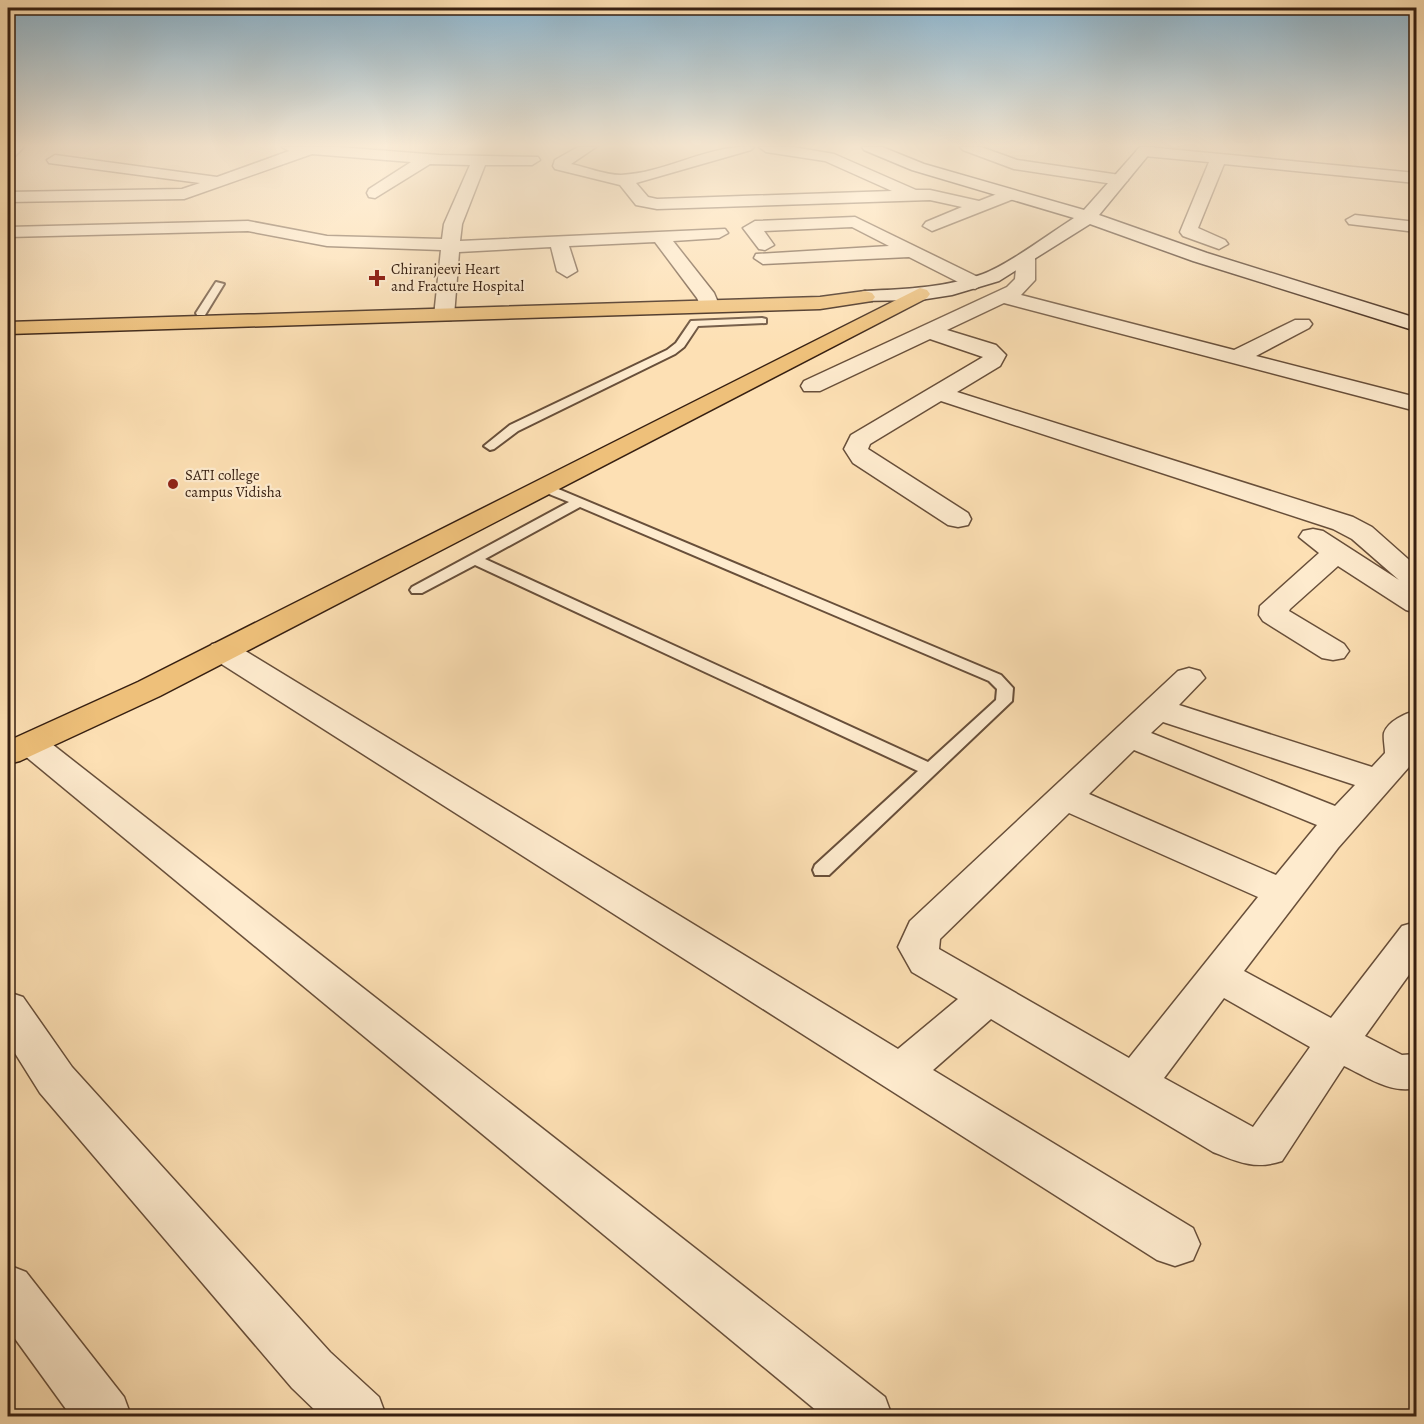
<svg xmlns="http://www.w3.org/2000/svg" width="1424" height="1424" viewBox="0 0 1424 1424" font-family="Alegreya,serif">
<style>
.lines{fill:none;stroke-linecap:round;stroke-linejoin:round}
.lane-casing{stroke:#684f3a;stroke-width:4}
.street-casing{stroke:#684f3a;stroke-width:3}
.secondary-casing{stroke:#361f11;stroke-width:3}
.primary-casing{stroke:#361f11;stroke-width:3}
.lane{fill:#feebce;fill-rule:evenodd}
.street{fill:#feebce;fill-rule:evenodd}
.secondary{fill:#feebce;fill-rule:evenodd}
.primary{fill:#eec07a;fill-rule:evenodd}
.poi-dot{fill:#8f2418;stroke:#feebce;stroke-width:2}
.labels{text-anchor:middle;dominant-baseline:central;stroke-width:4.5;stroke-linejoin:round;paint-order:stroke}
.far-poi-label{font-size:15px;fill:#361f11;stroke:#feebce;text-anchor:start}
</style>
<rect width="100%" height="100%" fill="#fde0b4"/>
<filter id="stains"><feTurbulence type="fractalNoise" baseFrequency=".00333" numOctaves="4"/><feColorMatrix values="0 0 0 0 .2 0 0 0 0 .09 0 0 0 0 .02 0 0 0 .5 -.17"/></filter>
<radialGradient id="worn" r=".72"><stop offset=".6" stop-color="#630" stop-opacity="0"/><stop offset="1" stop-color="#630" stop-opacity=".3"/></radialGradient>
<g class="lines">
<g class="lane-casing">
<g id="lane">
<polygon points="216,282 224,284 205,315 197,315 196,313"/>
<polygon points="762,318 766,319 766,323 698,326 684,347 675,354 518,431 494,449 490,450 484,446 510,425 667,350 676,343 691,321"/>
<path d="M544,483L1001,675L1013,688L1012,701L829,875H815L813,870L815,865L918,771L475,565L422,593H412L410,590L412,587L569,502L539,490L538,487ZM580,507L989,681L997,689L996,700L928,762L485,559Z"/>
</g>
</g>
<g class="street-casing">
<g id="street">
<polygon points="8,147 24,147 13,158 8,160"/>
<polygon points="282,147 338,147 439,155 538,157 540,160 532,165 485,165 462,224 460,241 725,229 728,233 719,238 673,241 714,293 720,307 717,311 703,311 697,298 655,242 569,246 577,271 567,277 557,271 551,247 459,252 454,316 451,320 437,320 434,316 441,250 327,246 248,231 8,237 8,227 248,221 327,236 442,239 444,224 470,165 430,164 375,198 369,197 367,193 369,189 411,162 312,154 184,199 8,202 8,192 182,189 200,183 49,163 47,160 55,155 217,177 289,151"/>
<path d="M578,147H596L571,164C586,167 605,175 621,175C667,173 708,144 754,147L751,150L636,183L648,197L657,199L892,191L825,161L766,152L759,147H793L834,154L916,190H930L979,201L1010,189L1018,194L1016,198L932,231L923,226L926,222L962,207L930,200L657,209L636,205L620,185L555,169L553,166L555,160Z"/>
<polygon points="960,147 981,147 1017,160 1120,175 1128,180 1120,185 1014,169 963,150"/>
<polygon points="1147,147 1416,173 1416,183 1224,164 1198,228 1225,240 1228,244 1219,249 1183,236 1180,232 1209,162 1144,156 1136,151 1139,148"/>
<polygon points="1355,215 1416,222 1416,232 1349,224 1346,220"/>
<polygon points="855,217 982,279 985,283 975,289 968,287 909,257 763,264 754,258 756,254 889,246 852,227 764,231 774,245 765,250 759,249 743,228 755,221"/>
<polygon points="1026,252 1035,258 1035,280 1021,295 1234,350 1295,320 1309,320 1312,324 1309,328 1256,356 1416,397 1416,411 1004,303 947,330 996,345 1006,355 1000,366 957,392 1353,517 1372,527 1416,566 1416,589 1410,587 1416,591 1416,613 1406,610 1338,566 1290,609 1289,611 1344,644 1349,651 1344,658 1333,660 1322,658 1263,621 1259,615 1260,606 1319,553 1299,537 1303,531 1313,529 1323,531 1399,580 1352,539 1333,529 941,401 870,444 868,449 968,513 971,519 968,525 958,527 948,525 853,463 844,449 851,435 983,357 930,339 820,391 804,391 801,386 804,381 1007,287 1015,279 1017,258"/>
<path d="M223,642L234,644L898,1049L958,999L912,972L898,947L910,921L1178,671L1189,668L1200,671L1205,678L1179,705L1372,767L1385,753C1385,747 1383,738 1384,733C1388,721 1406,713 1416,711V759L1338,848L1244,971L1331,1018L1402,926L1416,922V965L1365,1036L1402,1055L1416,1054V1088C1391,1094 1367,1077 1344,1066L1282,1161C1255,1170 1238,1162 1213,1152L991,1019L933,1070L1193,1228L1200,1244L1193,1260L1175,1266L1157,1260L212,658L207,651L212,644ZM1163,722L1355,785L1335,806L1151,733ZM1134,750L1317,825L1276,875L1089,794ZM1069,813L1258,897L1129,1058L939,949L940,939ZM1224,998L1310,1047L1253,1127L1164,1078Z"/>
<polygon points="31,734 43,737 885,1397 892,1416 823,1416 19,751 14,744 19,737"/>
<polygon points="8,992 23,997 72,1067 330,1352 379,1397 386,1416 321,1416 292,1388 40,1093 8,1042"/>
<polygon points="8,1265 26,1272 124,1397 131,1416 71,1416 8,1329"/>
</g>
</g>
<g class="secondary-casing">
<path id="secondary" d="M862,147H882L924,164L1084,210L1140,147H1155L1099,215L1207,253L1416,318V331L1193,261L1090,224L999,281L952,295L920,300L858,301L855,297L858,293L865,291C905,289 945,288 983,274C1009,264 1049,234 1074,218L912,170L864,150Z"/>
</g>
<g class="primary-casing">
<g id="primary">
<polygon points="920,288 927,290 930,294 927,298 160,696 20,761 8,764 8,741 138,682"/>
<polygon points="865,291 872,293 875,297 872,301 820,309 8,334 8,322 820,297"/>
</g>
</g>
<use href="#lane" class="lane"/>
<use href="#street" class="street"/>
<use href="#secondary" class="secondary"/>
<use href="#primary" class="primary"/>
</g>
<linearGradient id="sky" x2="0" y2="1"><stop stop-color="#8bb7d3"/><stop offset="0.42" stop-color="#fef1dd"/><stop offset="1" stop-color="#fef1dd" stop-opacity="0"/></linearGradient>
<rect width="1424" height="346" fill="url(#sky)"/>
<g class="poi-dot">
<path d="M374 269h6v6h6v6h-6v6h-6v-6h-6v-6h6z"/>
<circle cx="173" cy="484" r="6"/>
</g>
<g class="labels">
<g class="far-poi-label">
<text x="391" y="269">Chiranjeevi Heart<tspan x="391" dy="17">and Fracture Hospital</tspan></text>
<text x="185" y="475">SATI college<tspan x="185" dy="17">campus Vidisha</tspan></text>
</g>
</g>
<rect width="1424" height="1424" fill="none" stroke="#fde0b4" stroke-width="30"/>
<rect x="9" y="9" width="1406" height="1406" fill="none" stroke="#361f11" stroke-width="3"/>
<rect x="15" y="15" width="1394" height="1394" fill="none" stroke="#361f11" stroke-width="1.5"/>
<rect width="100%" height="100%" filter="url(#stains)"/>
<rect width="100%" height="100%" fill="url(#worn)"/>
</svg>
